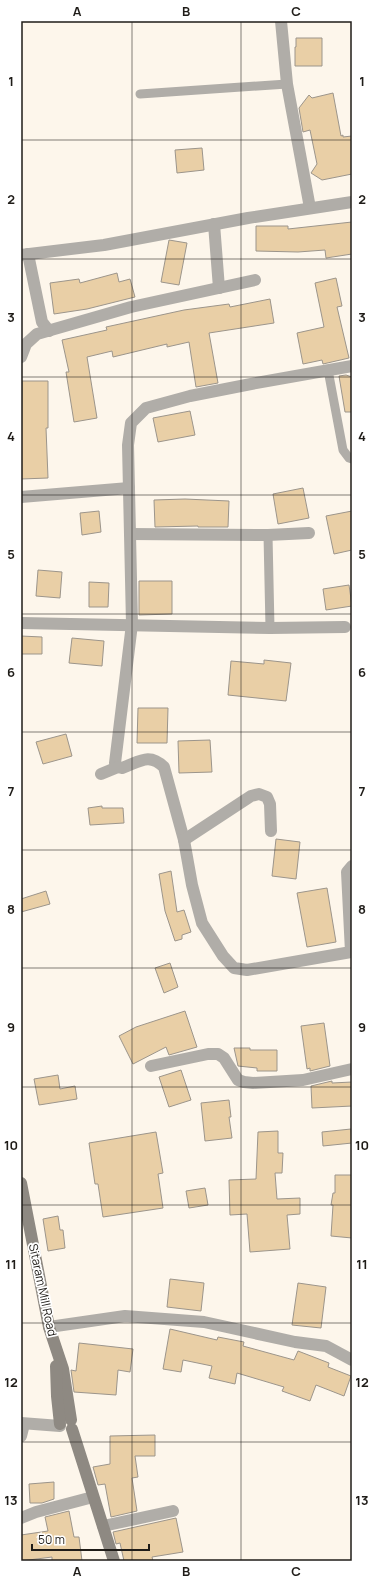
<svg xmlns="http://www.w3.org/2000/svg" width="373" height="1582" viewBox="0 0 373 1582" font-family="Manrope,sans-serif">
<style>
.building{fill:#e9cfa6;stroke:#9c958b}
.lines{fill:none;stroke-linecap:round;stroke-linejoin:round}
.service{stroke:#b0ada8;stroke-width:9}
.minor{stroke:#b0ada8;stroke-width:12}
.tertiary{stroke:#b0ada8;stroke-width:12}
.secondary{stroke:#8e8982;stroke-width:12}
.grid{fill:none;stroke:#1f1c18;stroke-width:1;stroke-opacity:0.55}
.labels{text-anchor:middle;dominant-baseline:central;stroke-width:3.5;stroke-linejoin:round;paint-order:stroke}
.street-label{font-size:12px;fill:#1f1c18;stroke:#fff}
.neatline{fill:none;stroke:#1f1c18;stroke-width:1.5}
.grid-label{font-size:13px;text-anchor:middle;font-weight:bold;fill:#1f1c18}
</style>
<rect width="100%" height="100%" fill="#fdf6eb"/>
<g class="building">
<polygon points="296,38 322,38 322,66 295,66 295,47 296,47"/>
<polygon points="333,93 341,136 343,135 343,137 352,136 352,174 322,180 311,173 317,164 310,130 303,132 299,108 309,95 312,98"/>
<polygon points="202,148 204,170 177,173 175,150"/>
<polygon points="352,222 352,254 326,258 325,250 298,252 256,251 256,226 288,226 288,229"/>
<polygon points="169,240 187,243 179,285 161,282"/>
<polygon points="117,273 119,282 130,279 135,297 87,309 54,314 50,283 79,279 80,283"/>
<polygon points="336,278 342,306 337,307 349,358 323,364 322,360 303,364 297,333 324,327 315,283"/>
<polygon points="270,299 274,323 209,333 218,383 196,387 189,342 167,347 167,344 113,357 112,351 87,357 97,418 74,422 66,372 69,372 62,340 107,330 106,327 184,310 229,304 230,307"/>
<polygon points="346,375 352,377 352,412 345,412 339,376"/>
<polygon points="22,381 48,381 48,428 46,428 48,478 21,479"/>
<polygon points="190,411 195,435 158,442 153,418"/>
<polygon points="303,488 309,518 278,524 273,494"/>
<polygon points="185,499 229,501 228,527 198,527 198,526 155,527 154,500"/>
<polygon points="99,511 101,532 82,535 80,513"/>
<polygon points="352,511 352,550 334,554 326,516"/>
<polygon points="38,570 62,572 60,598 36,596"/>
<polygon points="139,581 172,581 172,614 139,615"/>
<polygon points="89,582 109,583 108,607 89,607"/>
<polygon points="349,585 352,606 326,610 323,589"/>
<polygon points="21,636 42,637 42,654 21,654"/>
<polygon points="72,638 104,641 102,666 69,663"/>
<polygon points="264,660 291,663 286,701 228,695 231,661 264,664"/>
<polygon points="138,708 168,708 167,743 137,743"/>
<polygon points="66,734 72,756 43,764 36,742"/>
<polygon points="210,740 212,772 179,773 178,741"/>
<polygon points="102,806 102,808 123,808 124,823 90,825 88,808"/>
<polygon points="276,839 300,842 296,879 272,876"/>
<polygon points="171,871 177,912 184,910 191,932 182,935 182,939 175,941 165,911 159,874"/>
<polygon points="327,888 336,942 307,947 297,893"/>
<polygon points="46,891 50,904 21,912 21,899"/>
<polygon points="170,963 178,987 164,993 155,968"/>
<polygon points="185,1011 197,1047 169,1055 166,1047 133,1064 119,1036 136,1027"/>
<polygon points="324,1023 330,1066 310,1071 310,1068 307,1069 301,1026"/>
<polygon points="234,1048 250,1048 250,1050 277,1050 277,1071 257,1071 257,1068 238,1066"/>
<polygon points="181,1070 191,1100 169,1107 159,1077"/>
<polygon points="58,1075 60,1089 75,1086 77,1099 39,1105 34,1079"/>
<polygon points="332,1081 332,1083 352,1082 352,1106 312,1108 311,1086"/>
<polygon points="229,1100 231,1117 229,1117 232,1138 205,1141 201,1103"/>
<polygon points="351,1129 352,1143 323,1146 322,1132"/>
<polygon points="278,1131 278,1153 283,1153 282,1173 275,1173 277,1199 300,1198 300,1214 287,1215 290,1249 250,1252 247,1214 230,1215 229,1180 256,1179 258,1132"/>
<polygon points="156,1132 163,1173 158,1174 163,1208 103,1217 98,1184 95,1184 89,1143"/>
<polygon points="335,1175 352,1175 352,1238 331,1236 333,1205 331,1205 333,1193 335,1193"/>
<polygon points="205,1188 208,1205 189,1208 186,1191"/>
<polygon points="58,1216 60,1230 63,1230 65,1248 48,1251 43,1219"/>
<polygon points="170,1279 204,1283 201,1311 167,1307"/>
<polygon points="298,1283 326,1287 321,1328 292,1325"/>
<polygon points="170,1329 217,1340 218,1337 244,1342 243,1346 294,1360 298,1351 329,1363 328,1367 351,1376 344,1396 316,1385 310,1401 282,1391 284,1387 237,1373 235,1384 209,1378 212,1366 183,1360 181,1372 163,1369"/>
<polygon points="79,1343 133,1349 130,1372 118,1370 116,1395 74,1392 71,1370 76,1371"/>
<polygon points="155,1435 155,1456 135,1456 138,1477 132,1478 137,1511 111,1517 105,1484 98,1485 93,1467 110,1464 110,1436"/>
<polygon points="54,1482 54,1499 42,1503 30,1503 29,1484"/>
<polygon points="69,1511 74,1537 79,1537 82,1561 52,1561 52,1557 21,1561 21,1535 48,1531 45,1517"/>
<polygon points="176,1518 183,1552 152,1557 153,1561 124,1561 120,1543 116,1544 113,1532"/>
</g>
<g class="lines">
<g class="service">
<polyline points="140,94 287,84"/>
<polyline points="328,370 343,450 349,458 352,459"/>
<polyline points="268,535 270,628"/>
</g>
<g class="minor">
<polyline points="281,21 287,84 310,208"/>
<polyline points="214,224 219,288"/>
<polyline points="28,254 42,322 49,331"/>
<polyline points="21,255 104,245 248,218 352,202"/>
<polyline points="21,357 26,344 37,334 131,307 255,280"/>
<path d="M352,366L251,384L190,396L146,408L131,423L128,445L132,624L115,763L118,767L122,768C139,762 149,752 164,767L184,840L192,885L202,923L223,956L234,968L247,970L351,952L347,872L352,866"/>
<polyline points="21,497 129,488"/>
<polyline points="130,534 268,535 309,533"/>
<polyline points="21,623 270,628 345,627"/>
<polyline points="101,774 118,767"/>
<polyline points="184,840 251,796 259,794 267,797 270,804 271,831"/>
<polyline points="151,1066 208,1054 218,1054 224,1058 238,1080 244,1082 253,1083 303,1080 352,1069"/>
<polyline points="49,1327 125,1316 204,1322 295,1342 326,1346 352,1360"/>
<polyline points="21,1436 24,1424"/>
<polyline points="21,1518 36,1512 93,1497"/>
<polyline points="103,1526 173,1511"/>
</g>
<polyline class="tertiary" points="21,1423 60,1426"/>
<g class="secondary">
<polyline points="21,1183 49,1327 63,1369 71,1420"/>
<polyline points="56,1366 57,1396 60,1424"/>
<polyline points="72,1429 114,1561"/>
</g>
</g>
<path class="grid" d="M132,21V1561M241,21V1561M21,140H352M21,259H352M21,377H352M21,495H352M21,614H352M21,732H352M21,850H352M21,968H352M21,1087H352M21,1205H352M21,1323H352M21,1442H352"/>
<g class="labels">
<g class="street-label">
<text transform="translate(43 1290) rotate(78)">Sitaram Mill Road</text>
</g>
</g>
<rect width="373" height="1582" fill="none" stroke="#ffffff" stroke-width="44"/>
<path d="M32 1544v6h117v-6" fill="none" stroke="#1f1c18" stroke-width="2"/>
<text x="38" y="1544" font-size="12" fill="#1f1c18" stroke="#ffffff" stroke-width="3" paint-order="stroke">50 m</text>
<rect x="22" y="22" width="329" height="1538" class="neatline"/>
<g class="grid-label">
<text x="77" y="16">A</text>
<text x="186" y="16">B</text>
<text x="296" y="16">C</text>
<text x="11" y="86">1</text>
<text x="362" y="86">1</text>
<text x="11" y="204">2</text>
<text x="362" y="204">2</text>
<text x="11" y="322">3</text>
<text x="362" y="322">3</text>
<text x="11" y="441">4</text>
<text x="362" y="441">4</text>
<text x="11" y="559">5</text>
<text x="362" y="559">5</text>
<text x="11" y="677">6</text>
<text x="362" y="677">6</text>
<text x="11" y="796">7</text>
<text x="362" y="796">7</text>
<text x="11" y="914">8</text>
<text x="362" y="914">8</text>
<text x="11" y="1032">9</text>
<text x="362" y="1032">9</text>
<text x="11" y="1150">10</text>
<text x="362" y="1150">10</text>
<text x="11" y="1269">11</text>
<text x="362" y="1269">11</text>
<text x="11" y="1387">12</text>
<text x="362" y="1387">12</text>
<text x="11" y="1505">13</text>
<text x="362" y="1505">13</text>
<text x="77" y="1576">A</text>
<text x="186" y="1576">B</text>
<text x="296" y="1576">C</text>
</g>
</svg>
